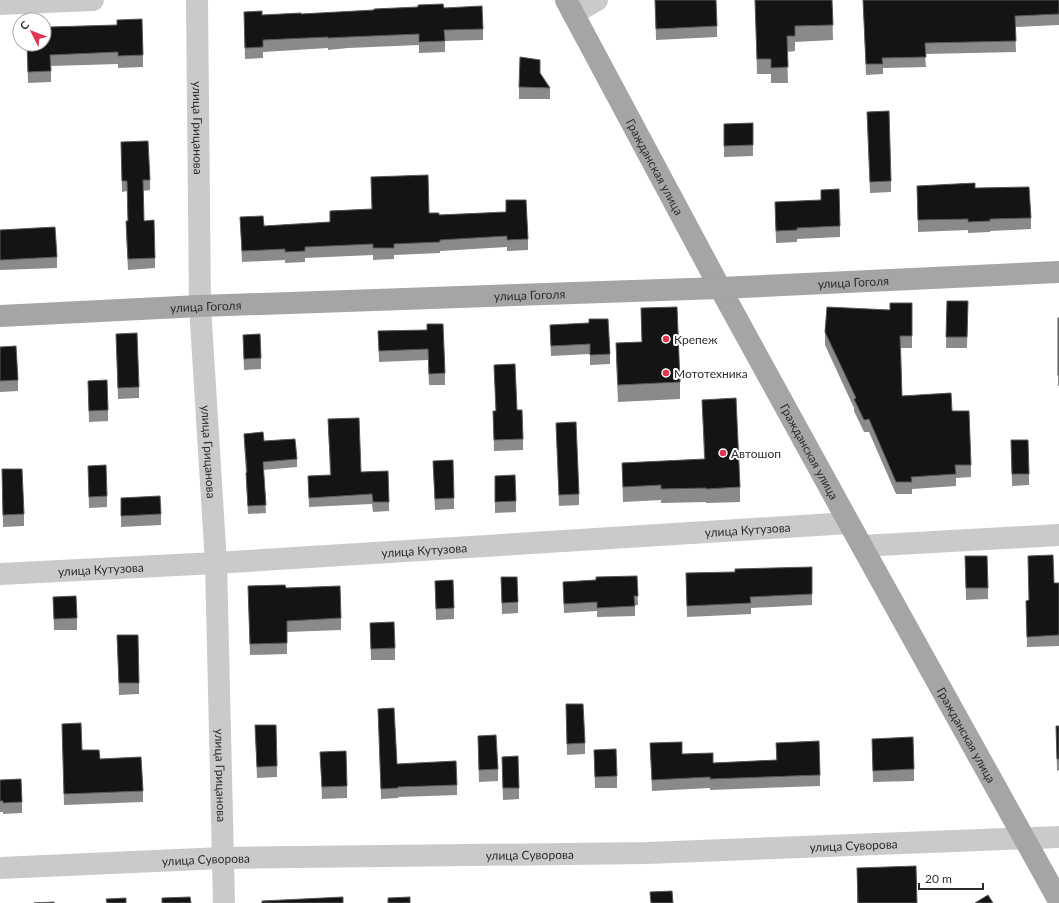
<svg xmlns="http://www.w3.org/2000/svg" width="1059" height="903" viewBox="0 0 1059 903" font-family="Lato,sans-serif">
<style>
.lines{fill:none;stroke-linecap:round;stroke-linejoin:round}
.minor{stroke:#cacaca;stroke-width:22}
.major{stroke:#a5a5a5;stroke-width:22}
.wall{fill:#8a8a8a}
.building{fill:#141414;stroke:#5a5a5a}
.poi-dot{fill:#de3554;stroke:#fff;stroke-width:1.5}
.labels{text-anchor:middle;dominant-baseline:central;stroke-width:4;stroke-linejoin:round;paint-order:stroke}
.street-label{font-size:12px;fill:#2d2d2d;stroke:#fff}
.poi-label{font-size:12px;fill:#2d2d2d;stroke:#fff;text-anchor:start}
</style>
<rect width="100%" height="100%" fill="#fff"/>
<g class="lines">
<g class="minor">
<path id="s1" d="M197,0L200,306L216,563L224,903"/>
<polyline points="0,4 93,0"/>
<polyline points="573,14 597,0"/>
<polyline points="862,546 1059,535"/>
<path id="s2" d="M0,574L216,563L849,523"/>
<path id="s3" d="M0,868L222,858L647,853L1059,837"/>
</g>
<g class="major">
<path id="s4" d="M566,0L720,288L849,523L1059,901"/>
<path id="s5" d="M0,316L200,306L720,288L1059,272"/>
</g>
</g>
<g class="wall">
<polygon points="655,0 717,26 717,37 656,40"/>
<polygon points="755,0 832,0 833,40 795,42 795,51 787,52 788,83 771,83 771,74 757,74"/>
<polygon points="863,0 1059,0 1059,25 1015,27 1016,52 925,54 926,67 883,68 883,74 866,75"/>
<polygon points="444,8 483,29 483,40 445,41 445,52 419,53 419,45 348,48 328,50 328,48 263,52 263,58 245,59 244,12 262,15 301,14"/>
<polygon points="49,27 143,55 143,67 118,68 118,64 51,66 51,82 28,83 27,44 44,44"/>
<polygon points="519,87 550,88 550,99 519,99"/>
<polygon points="867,112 891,181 891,192 870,193"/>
<polygon points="724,124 753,145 753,156 724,157"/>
<polygon points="121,142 150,180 150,190 143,191 144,221 155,258 155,268 128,270 126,232 126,221 128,221 127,191 122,192"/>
<polygon points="371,177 429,213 439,215 506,212 506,200 528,239 528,250 507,251 507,247 440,251 440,253 394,255 394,259 373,260 373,255 305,258 305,262 285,263 285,260 242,262 240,217 264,226 330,222 330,211 372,209"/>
<polygon points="917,186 975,188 1031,218 1031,229 990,231 990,232 968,233 968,230 918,232"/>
<polygon points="821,190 840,226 840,237 797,239 797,242 776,243 775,202 821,201"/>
<polygon points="0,230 57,257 57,268 0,270"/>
<polygon points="947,301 968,301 967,348 946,348"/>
<polygon points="912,303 912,348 901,348 902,396 952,411 971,465 971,477 956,478 956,486 912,489 912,494 896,494 869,432 864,432 854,411 854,408 825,345 825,332"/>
<polygon points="641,308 680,382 680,399 618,402 616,360 616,343 642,342"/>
<rect x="1058" y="318" width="1" height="68"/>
<polygon points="550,325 610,354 610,364 590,365 590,354 551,356"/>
<polygon points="427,330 445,373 445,385 429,385 428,360 379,362 378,331"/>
<polygon points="116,334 139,387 139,398 118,399"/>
<polygon points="243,335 261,358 261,369 244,370"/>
<polygon points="0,347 18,380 18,391 0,392"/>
<polygon points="494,365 517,410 523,439 523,450 494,451 493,411 496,411"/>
<polygon points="88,381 108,410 108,421 89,422"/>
<polygon points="702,400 740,487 740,502 706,503 706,502 661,503 661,500 623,502 622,463 704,459"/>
<polygon points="328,419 361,472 389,502 389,511 373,512 372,504 309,507 308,476 330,475"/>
<polygon points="556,423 579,494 579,505 559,506"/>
<polygon points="244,434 264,441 297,459 297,467 263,470 266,513 248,514 246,481 246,473 244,442"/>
<polygon points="1011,440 1029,474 1029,485 1012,486"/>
<polygon points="433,461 454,498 454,509 435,510"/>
<polygon points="88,466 107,496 107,507 89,508"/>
<polygon points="2,469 24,514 24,526 3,527"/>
<polygon points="495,476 516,501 516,512 495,513"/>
<polygon points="121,498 161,514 161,525 121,527"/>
<polygon points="965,556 988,588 988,599 966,600"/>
<polygon points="1028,556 1054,583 1059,583 1059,646 1027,647 1026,601 1029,600"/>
<polygon points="686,573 812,594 812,605 751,608 751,614 687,617"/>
<polygon points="637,576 638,605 635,605 635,616 597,617 597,611 564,613 563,582 596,580"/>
<polygon points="501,577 518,602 518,613 502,614"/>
<polygon points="435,581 454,608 454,619 436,620"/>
<polygon points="248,586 286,588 341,618 341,630 287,632 287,654 250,655"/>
<polygon points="53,597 77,618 77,630 54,630"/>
<polygon points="370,623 395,648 395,660 371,660"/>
<polygon points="117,635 139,683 139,694 119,695"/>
<polygon points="566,704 585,743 585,754 567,755"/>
<polygon points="378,709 397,764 457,785 457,795 398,797 398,798 381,799"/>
<polygon points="62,724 82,750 100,759 143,791 143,802 64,805"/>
<polygon points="255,725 277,766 277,777 257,778"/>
<polygon points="1056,726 1059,726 1059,770 1057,771"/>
<polygon points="478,736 498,769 498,781 479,782"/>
<polygon points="872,739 914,769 914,781 873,782"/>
<polygon points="650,743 682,754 713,763 776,760 776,743 820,775 820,786 710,790 710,788 652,791"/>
<polygon points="594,750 617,776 617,788 595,788"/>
<polygon points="320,752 347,786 347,798 322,799"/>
<polygon points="502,768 519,788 519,799 503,800"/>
<polygon points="0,780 22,802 22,813 3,814 3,812 0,812"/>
<polygon points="857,868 917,903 857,903"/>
</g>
<g class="building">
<polygon points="655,0 716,0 717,26 656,29"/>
<polygon points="755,0 832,0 833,25 795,26 795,36 787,36 788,67 771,68 771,59 757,59"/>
<polygon points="863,0 1059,0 1059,14 1015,16 1016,41 925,43 926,57 882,58 883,64 866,64"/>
<polygon points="443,4 444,8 482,6 483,29 444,30 445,41 419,42 419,34 348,37 328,38 328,37 263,40 263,47 245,48 244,12 262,11 262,15 301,13 301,14 374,10 374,9 418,7 418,5"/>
<polygon points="142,19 143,55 118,56 118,52 50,55 51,71 28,72 27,44 44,44 44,23 49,23 49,27 117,25 117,20"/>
<polygon points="520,57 540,60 540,73 550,88 519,87"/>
<polygon points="889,111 891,181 870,182 867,112"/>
<polygon points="753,123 753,145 724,146 724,124"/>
<polygon points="148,141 150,180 143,180 144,221 154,220 155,258 128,259 126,221 128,221 127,181 122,181 121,142"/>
<polygon points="428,175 429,213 439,213 439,215 506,212 506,200 526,200 528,239 507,240 507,236 440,240 440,242 394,244 394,248 373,248 373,244 305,247 305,251 285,252 285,249 242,251 240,217 263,216 264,226 330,222 330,211 372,209 371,177"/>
<polygon points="975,183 975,188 1029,187 1031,218 990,219 990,221 968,222 968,219 918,220 917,186"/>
<polygon points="839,189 840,226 797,228 797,230 776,231 775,202 821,200 821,190"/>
<polygon points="55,227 57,257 0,260 0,230"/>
<polygon points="947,301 968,301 967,337 946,337"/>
<polygon points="890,303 912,303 912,336 900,336 902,396 951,393 952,411 969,411 971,465 955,465 956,474 911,477 912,482 896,482 869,419 864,420 854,399 856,398 825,332 827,307 890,310"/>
<polygon points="677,307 680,382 618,385 616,343 642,342 641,308"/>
<rect x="1058" y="318" width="1" height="57"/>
<polygon points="589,319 608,319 610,354 590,355 590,344 551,346 550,325 589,323"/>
<polygon points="427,324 443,324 445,373 429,374 428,349 379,351 378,331 427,330"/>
<polygon points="137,333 139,387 118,388 116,334"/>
<polygon points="260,334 261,358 244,359 243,335"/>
<polygon points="16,346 18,380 0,381 0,347"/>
<polygon points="515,364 517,410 522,410 523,439 494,440 493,411 496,411 494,365"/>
<polygon points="107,380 108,410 89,411 88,381"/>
<polygon points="736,398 740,487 706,489 706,488 661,489 661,485 623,487 622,463 705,459 702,400"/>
<polygon points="359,418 361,472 388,471 389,502 373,502 372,494 309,498 308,476 331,475 328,419"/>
<polygon points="576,422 579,494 559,495 556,423"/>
<polygon points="263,432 264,441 295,439 297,459 263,462 266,505 248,506 246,473 247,472 244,434"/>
<polygon points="1011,440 1028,440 1029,474 1012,474"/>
<polygon points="453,460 454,498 435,499 433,461"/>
<polygon points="106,465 107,496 89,497 88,466"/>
<polygon points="2,469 22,469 24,514 3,515"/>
<polygon points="515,475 516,501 495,502 495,476"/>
<polygon points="160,496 161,514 121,516 121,498"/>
<polygon points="1053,555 1054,583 1059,583 1059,635 1027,637 1026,601 1029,600 1028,556"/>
<polygon points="965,556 987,556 988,588 966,588"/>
<polygon points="812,567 812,594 750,597 751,603 687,606 686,573 735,572 735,569"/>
<polygon points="637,576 638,596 634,596 635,606 597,608 597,602 564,604 563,582 596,580 596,577"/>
<polygon points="501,577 517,577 518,602 502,603"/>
<polygon points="453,580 454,608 436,609 435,581"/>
<polygon points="285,585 286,588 340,586 341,618 287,621 287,643 250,644 248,586"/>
<polygon points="76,596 77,618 54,619 53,597"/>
<polygon points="394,622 395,648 371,649 370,623"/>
<polygon points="117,635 138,635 139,683 119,683"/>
<polygon points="566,704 583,704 585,743 567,744"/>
<polygon points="394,708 397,764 456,761 457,785 398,787 398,788 381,789 378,709"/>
<polygon points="81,723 82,750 99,750 100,759 141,757 143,791 64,794 62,724"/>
<polygon points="255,725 276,725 277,766 257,767"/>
<polygon points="1056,726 1059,726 1059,759 1057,759"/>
<polygon points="496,735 498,769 479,770 478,736"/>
<polygon points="913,737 914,769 873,771 872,739"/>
<polygon points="819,741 820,775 710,779 710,777 652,780 650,743 682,742 682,754 713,753 713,763 777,760 776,743"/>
<polygon points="616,749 617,776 595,777 594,750"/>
<polygon points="346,751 347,786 322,787 320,752"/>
<polygon points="518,756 519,788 503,788 502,757"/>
<polygon points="21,779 22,802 3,803 3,801 0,801 0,780"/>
<polygon points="916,866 917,903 858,903 857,868"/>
<polygon points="672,891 673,903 651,903 650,892"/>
<polygon points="988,895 993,903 975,903"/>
<polygon points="190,897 191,903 162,903 162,898"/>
<polygon points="343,897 343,903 262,903 262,901"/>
<polygon points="410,897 410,903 388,903 388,898"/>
<polygon points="126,898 126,903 107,903 106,899"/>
<polygon points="54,902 54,903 34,903"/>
</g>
<g class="poi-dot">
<circle cx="666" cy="339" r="4"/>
<circle cx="666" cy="373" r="4"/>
<circle cx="723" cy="453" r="4"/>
</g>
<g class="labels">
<g class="street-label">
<text stroke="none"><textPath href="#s1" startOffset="128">улица Грицанова</textPath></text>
<text stroke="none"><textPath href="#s4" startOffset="189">Гражданская улица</textPath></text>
<text stroke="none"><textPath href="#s5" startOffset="854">улица Гоголя</textPath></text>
<text stroke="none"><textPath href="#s5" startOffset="530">улица Гоголя</textPath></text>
<text stroke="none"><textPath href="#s5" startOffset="206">улица Гоголя</textPath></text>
<text stroke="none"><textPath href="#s1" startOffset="452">улица Грицанова</textPath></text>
<text stroke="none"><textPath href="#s4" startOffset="513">Гражданская улица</textPath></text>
<text stroke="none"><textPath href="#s2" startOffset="749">улица Кутузова</textPath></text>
<text stroke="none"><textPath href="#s2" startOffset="425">улица Кутузова</textPath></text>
<text stroke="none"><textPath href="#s2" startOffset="101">улица Кутузова</textPath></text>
<text stroke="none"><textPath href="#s4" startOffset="837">Гражданская улица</textPath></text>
<text stroke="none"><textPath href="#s1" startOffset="776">улица Грицанова</textPath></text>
<text stroke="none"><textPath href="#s3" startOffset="854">улица Суворова</textPath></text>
<text stroke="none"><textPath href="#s3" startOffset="530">улица Суворова</textPath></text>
<text stroke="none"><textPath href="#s3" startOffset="206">улица Суворова</textPath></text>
</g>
<g class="poi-label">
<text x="674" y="339">Крепеж</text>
<text x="674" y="373">Мототехника</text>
<text x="731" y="453">Автошоп</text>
</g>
</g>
<g transform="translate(32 32) rotate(312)"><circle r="19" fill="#ffffff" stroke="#ababab"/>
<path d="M0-3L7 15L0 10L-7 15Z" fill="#de3554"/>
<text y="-6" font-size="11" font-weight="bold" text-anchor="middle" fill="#2d2d2d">С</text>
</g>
<path d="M919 883v6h64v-6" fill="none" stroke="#2d2d2d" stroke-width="2"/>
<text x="925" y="883" font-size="12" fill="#2d2d2d" stroke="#ffffff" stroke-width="3" paint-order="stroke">20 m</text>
</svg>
